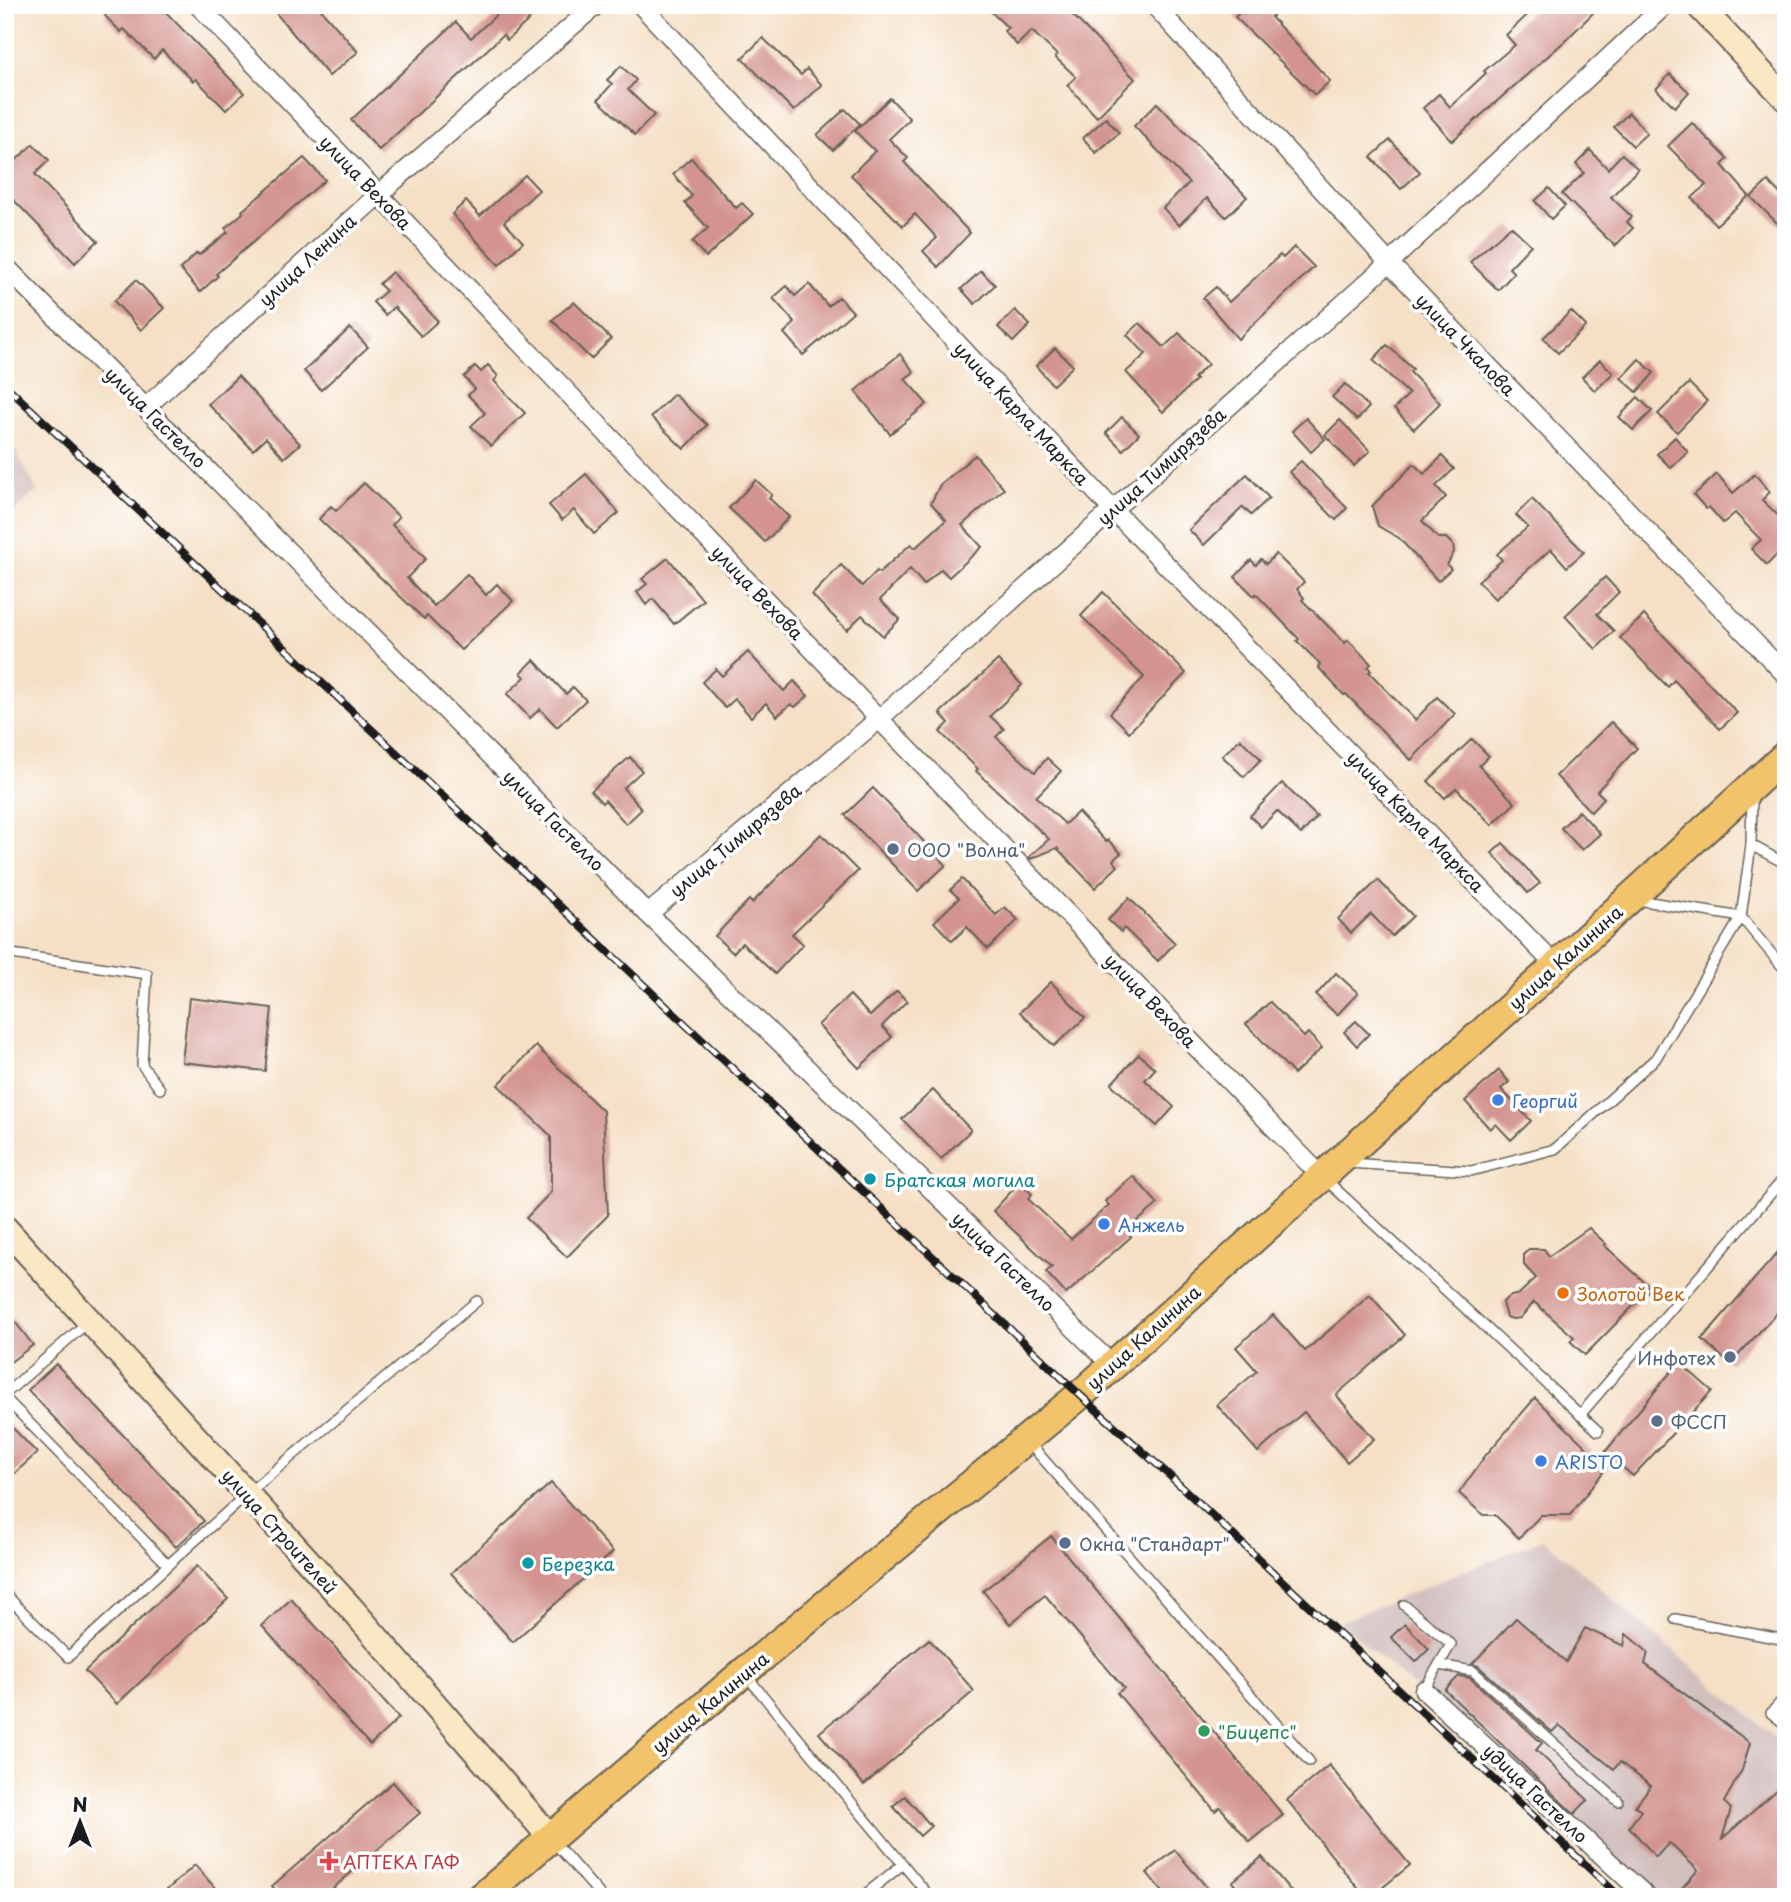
<svg xmlns="http://www.w3.org/2000/svg" width="1791" height="1902" viewBox="0 0 1791 1902" font-family="'Playpen Sans',sans-serif">
<style>
.industrial{fill:#d1bfbe}
.building{fill:#d3948f}
.lines{fill:none;stroke-linecap:round;stroke-linejoin:round}
.lane-casing{stroke:#686158;stroke-width:12}
.street-casing{stroke:#686158;stroke-width:21}
.secondary-casing{stroke:#686158;stroke-width:28}
.primary-casing{stroke:#686158;stroke-width:32}
.lane{stroke:#fff;stroke-width:9}
.street{stroke:#fff;stroke-width:18}
.secondary{stroke:#fae7c3;stroke-width:24}
.primary{stroke:#f2c36a;stroke-width:28}
.rail-casing{stroke:#1c1c1c;stroke-width:8}
.rail{stroke:#fff;stroke-width:5;stroke-dasharray:16;stroke-linecap:butt}
.service-dot{fill:#5c6f8a;stroke:#fff;stroke-width:2.5}
.shop-dot{fill:#3f7fe0;stroke:#fff;stroke-width:2.5}
.culture-dot{fill:#0f9aa8;stroke:#fff;stroke-width:2.5}
.food-dot{fill:#e8710a;stroke:#fff;stroke-width:2.5}
.leisure-dot{fill:#2e9e5b;stroke:#fff;stroke-width:2.5}
.health-dot{fill:#e0444e;stroke:#fff;stroke-width:2.5}
.labels{text-anchor:middle;dominant-baseline:central;stroke-width:7;stroke-linejoin:round;paint-order:stroke}
.street-label{font-size:18px;fill:#1c1c1c;stroke:#fff}
.service-label{font-size:18px;fill:#4e5e75;stroke:#fff;text-anchor:start}
.shop-label{font-size:18px;fill:#366cbe;stroke:#fff;text-anchor:start}
.culture-label{font-size:18px;fill:#0d838f;stroke:#fff;text-anchor:start}
.food-label{font-size:18px;fill:#c56008;stroke:#fff;text-anchor:start}
.leisure-label{font-size:18px;fill:#27864d;stroke:#fff;text-anchor:start}
.health-label{font-size:18px;fill:#be3a42;stroke:#fff;text-anchor:start}
</style>
<rect width="100%" height="100%" fill="#fff"/>
<filter id="ink" filterUnits="userSpaceOnUse"><feTurbulence type="fractalNoise" baseFrequency=".0143" numOctaves="2"/><feDisplacementMap in="SourceGraphic" scale="14" xChannelSelector="R" yChannelSelector="G"/><feConvolveMatrix kernelMatrix="1 2 1 2 8 2 1 2 1" color-interpolation-filters="sRGB"/></filter>
<filter id="wash" filterUnits="userSpaceOnUse"><feTurbulence type="fractalNoise" baseFrequency=".00686" numOctaves="4" result="noise"/><feDisplacementMap in="SourceGraphic" scale="28" xChannelSelector="R" yChannelSelector="G"/><feGaussianBlur stdDeviation="1.57" result="paint"/><feColorMatrix in="noise" values="0 0 0 0 0 0 0 0 0 0 0 0 0 0 0 0 0 1.4 0 .05"/><feComposite in="paint" operator="in"/></filter>
<g filter="url(#wash)">
<rect width="100%" height="100%" fill="#f5e0c6"/>
<g class="industrial">
<polygon points="5,430 37,491 5,520"/>
<polygon points="1543,1539 1786,1747 1786,1897 1654,1897 1340,1622"/>
</g>
<g id="blocks">
<g class="building">
<polygon points="116,5 159,5 244,93 226,110 196,79 193,81 162,50 154,59 124,29 121,32 105,16"/>
<polygon points="269,5 317,5 358,52 329,76"/>
<polygon points="507,5 545,5 507,40 503,35 379,150 351,120 456,22 471,38"/>
<polygon points="984,5 1063,5 1135,79 1097,117 1067,85 1076,77 1055,57 1057,55 1032,31 1017,45 1004,31 1008,28"/>
<polygon points="1248,5 1264,5 1273,16 1271,17 1330,81 1315,95 1235,17"/>
<polygon points="1538,5 1601,5 1566,40 1452,141 1423,108 1439,94 1450,107 1486,73 1484,71 1515,45 1506,35"/>
<polygon points="763,38 801,75 807,69 822,85 794,111 742,58"/>
<polygon points="621,66 636,80 628,90 654,115 635,135 598,100 612,84 607,80"/>
<polygon points="1670,74 1689,92 1675,107 1656,89"/>
<polygon points="890,98 910,119 889,139 908,158 904,162 970,233 938,267 923,251 937,238 915,214 903,226 851,175 875,151 855,131"/>
<polygon points="1157,103 1247,197 1226,217 1207,198 1179,225 1163,208 1189,183 1134,126"/>
<polygon points="845,109 860,124 833,150 817,135"/>
<polygon points="1629,113 1647,133 1633,146 1614,127"/>
<polygon points="1106,118 1119,133 1096,153 1083,138"/>
<polygon points="1692,123 1728,159 1722,165 1749,196 1716,225 1692,198 1706,185 1668,146"/>
<polygon points="1390,140 1420,172 1401,189 1371,157"/>
<polygon points="33,144 49,160 35,174 98,241 75,263 5,191 5,171"/>
<polygon points="1590,150 1608,169 1622,154 1638,169 1611,197 1632,217 1627,222 1633,228 1615,246 1562,194 1584,173 1576,164"/>
<polygon points="304,158 325,180 216,274 218,276 200,292 180,269 197,253 199,255 228,232 225,228 243,213 242,211"/>
<polygon points="691,158 736,208 742,203 753,214 706,257 692,242 708,228 685,203 692,196 673,174"/>
<polygon points="525,175 539,190 504,222 523,242 499,265 452,214 466,201 480,216"/>
<polygon points="1768,181 1786,200 1786,232 1751,197"/>
<polygon points="1549,188 1565,206 1551,219 1535,201"/>
<polygon points="1511,226 1531,245 1509,268 1514,273 1498,290 1470,262"/>
<polygon points="1294,247 1314,267 1238,339 1203,298 1216,287 1229,302 1280,255 1283,258"/>
<polygon points="981,271 995,285 975,304 961,289"/>
<polygon points="392,272 438,321 421,336 394,307 385,315 373,302 386,291 379,284"/>
<polygon points="136,280 164,308 141,330 114,301"/>
<polygon points="809,284 828,306 839,297 853,312 803,355 784,333 795,323 773,298 787,286 795,296"/>
<polygon points="574,302 611,339 591,359 552,320"/>
<polygon points="1015,310 1030,325 1013,342 998,327"/>
<polygon points="1571,311 1586,326 1558,353 1543,338"/>
<polygon points="1140,323 1164,347 1179,333 1208,364 1194,378 1196,380 1163,412 1126,372 1146,354 1127,335"/>
<polygon points="350,328 368,347 321,390 304,371"/>
<polygon points="1387,345 1413,369 1410,372 1440,403 1414,429 1394,409 1409,394 1373,360"/>
<polygon points="1055,348 1073,366 1053,385 1036,366"/>
<polygon points="900,354 914,372 905,379 927,404 890,434 855,391"/>
<polygon points="1639,359 1654,373 1637,392 1621,378"/>
<polygon points="1600,360 1613,373 1595,391 1582,377"/>
<polygon points="488,365 498,376 494,381 525,413 491,446 471,426 485,413 468,395 475,389 464,377 475,366 481,372"/>
<polygon points="238,376 300,444 284,458 266,438 253,450 208,404"/>
<polygon points="1689,383 1707,401 1677,432 1658,414"/>
<polygon points="1345,384 1369,407 1357,420 1332,397"/>
<polygon points="674,394 707,425 684,449 651,417"/>
<polygon points="1638,397 1652,411 1633,430 1619,417"/>
<polygon points="1122,417 1139,434 1123,450 1106,433"/>
<polygon points="1306,418 1325,439 1311,452 1292,431"/>
<polygon points="1340,420 1370,451 1354,466 1325,435"/>
<polygon points="1675,437 1688,452 1671,468 1657,454"/>
<polygon points="975,455 1004,489 962,525 982,547 949,577 941,569 924,585 910,569 880,600 900,619 883,636 862,615 847,630 812,595 841,565 862,586 877,571 879,573 911,544 915,548 946,520 931,503 940,485"/>
<polygon points="1442,456 1454,469 1436,486 1446,497 1422,521 1438,538 1446,538 1453,545 1454,552 1447,565 1451,569 1438,581 1399,538 1378,526 1372,506 1414,464 1424,474"/>
<polygon points="1301,461 1347,508 1336,520 1289,472"/>
<polygon points="586,474 619,513 594,534 574,510 562,520 549,505"/>
<polygon points="1247,474 1269,498 1251,515 1243,507 1204,545 1189,530"/>
<polygon points="1717,474 1733,493 1755,474 1770,492 1762,500 1786,523 1786,545 1767,565 1751,549 1761,540 1735,513 1723,523 1709,507 1706,509 1694,495"/>
<polygon points="756,480 772,495 769,498 789,517 765,542 729,508"/>
<polygon points="364,483 399,517 392,525 426,558 407,578 434,606 467,574 486,595 497,584 513,601 461,650 427,616 424,619 319,519 331,506 336,511"/>
<polygon points="1532,499 1584,552 1567,567 1551,549 1495,599 1478,581 1502,560 1497,554 1528,527 1516,515"/>
<polygon points="1276,554 1304,582 1297,589 1304,598 1302,600 1345,643 1348,640 1371,664 1368,667 1371,671 1369,672 1415,720 1437,697 1455,714 1411,760 1346,694 1344,695 1318,667 1320,664 1297,641 1299,639 1256,594 1254,596 1235,577 1251,560 1256,565 1261,559 1266,564"/>
<polygon points="668,558 703,600 674,624 653,599 646,605 637,592 647,584 642,579"/>
<polygon points="1605,577 1619,592 1597,614 1614,631 1596,649 1565,616"/>
<polygon points="1103,592 1186,673 1129,732 1110,713 1144,677 1081,616"/>
<polygon points="1644,615 1737,713 1720,729 1674,680 1668,687 1620,638"/>
<polygon points="748,652 784,691 794,681 808,696 795,707 791,704 777,716 766,703 751,717 735,699 725,708 702,682 716,669 722,676"/>
<polygon points="534,660 566,694 573,687 586,700 557,727 540,709 530,718 507,694 525,677 521,673"/>
<polygon points="998,660 1022,685 990,716 1004,729 996,737 1035,772 1047,758 1061,771 1036,797 1065,824 1078,812 1106,842 1108,840 1121,853 1113,860 1118,866 1095,888 1057,848 1030,859 1029,857 1049,839 976,771 978,769 940,732 949,723 940,713"/>
<polygon points="1611,722 1637,748 1597,791 1604,798 1591,812 1556,776"/>
<polygon points="1240,739 1261,759 1244,777 1222,756"/>
<polygon points="1472,739 1489,756 1479,766 1515,803 1492,825 1456,788 1445,798 1428,781"/>
<polygon points="630,757 642,771 623,788 642,809 626,824 605,800 602,803 591,791"/>
<polygon points="1282,783 1317,817 1301,834 1277,811 1261,827 1250,816"/>
<polygon points="873,788 946,865 918,891 845,815"/>
<polygon points="1579,811 1600,834 1582,850 1561,828"/>
<polygon points="821,834 858,871 792,934 803,944 775,974 742,943 733,953 715,936 749,900 752,903"/>
<polygon points="1503,843 1540,883 1528,893 1492,853"/>
<polygon points="962,879 996,915 1005,907 1018,920 988,949 967,927 952,941 934,922 959,898 950,890"/>
<polygon points="1378,880 1413,916 1392,936 1371,914 1351,933 1338,919"/>
<polygon points="1129,898 1175,943 1158,961 1124,928 1121,932 1108,920"/>
<polygon points="1336,973 1358,993 1337,1015 1316,995"/>
<polygon points="1051,982 1085,1018 1054,1046 1020,1012"/>
<polygon points="897,991 907,1001 882,1026 892,1037 859,1068 818,1025 850,995 870,1016"/>
<polygon points="189,998 272,1008 265,1071 182,1062"/>
<polygon points="1270,1002 1304,1037 1308,1033 1322,1048 1294,1074 1246,1024"/>
<polygon points="1356,1021 1369,1034 1357,1046 1344,1032"/>
<polygon points="536,1046 603,1111 608,1215 567,1257 526,1218 551,1192 551,1136 498,1085"/>
<polygon points="1139,1054 1155,1069 1145,1080 1174,1107 1157,1126 1111,1084"/>
<polygon points="1499,1070 1509,1082 1501,1089 1531,1121 1511,1140 1496,1124 1490,1129 1465,1101"/>
<polygon points="933,1090 971,1130 941,1159 902,1119"/>
<polygon points="1133,1176 1158,1204 1126,1231 1131,1237 1066,1294 1046,1272 1052,1267 993,1211 1020,1182 1032,1194 1028,1199 1071,1239 1109,1205 1105,1201"/>
<polygon points="1589,1228 1606,1244 1604,1245 1651,1288 1585,1355 1570,1341 1574,1337 1534,1302 1520,1318 1513,1319 1506,1317 1502,1303 1508,1297 1519,1294 1536,1278 1524,1265 1524,1254 1529,1249 1544,1249 1549,1256"/>
<polygon points="1786,1243 1786,1303 1730,1364 1702,1339"/>
<polygon points="1370,1295 1405,1335 1336,1395 1374,1439 1347,1462 1304,1412 1258,1452 1217,1405 1257,1371 1236,1347 1273,1315 1305,1351"/>
<polygon points="5,1309 33,1345 5,1366"/>
<polygon points="1679,1362 1712,1391 1633,1476 1605,1452"/>
<polygon points="56,1364 204,1521 176,1547 28,1390"/>
<polygon points="1535,1398 1607,1467 1570,1515 1541,1515 1519,1538 1495,1515 1483,1515 1459,1493 1485,1456"/>
<polygon points="5,1420 37,1453 5,1482"/>
<polygon points="551,1483 613,1552 513,1642 451,1573"/>
<polygon points="1051,1536 1283,1815 1250,1842 1220,1807 1215,1811 1117,1693 1124,1688 1045,1595 1010,1624 983,1591"/>
<polygon points="197,1566 228,1599 117,1704 85,1671"/>
<polygon points="291,1599 399,1718 370,1745 262,1626"/>
<polygon points="1516,1618 1566,1662 1585,1628 1624,1646 1626,1634 1648,1652 1645,1664 1750,1743 1742,1770 1724,1802 1731,1809 1722,1839 1786,1782 1786,1897 1674,1897 1698,1870 1669,1843 1656,1857 1629,1827 1641,1811 1635,1806 1651,1786 1620,1762 1614,1769 1559,1725 1552,1732 1478,1666 1472,1664"/>
<polygon points="1405,1624 1429,1649 1416,1662 1391,1637"/>
<polygon points="929,1639 974,1691 864,1785 819,1733"/>
<polygon points="1459,1676 1470,1678 1542,1743 1536,1750 1588,1800 1574,1814 1445,1690"/>
<polygon points="1329,1765 1410,1865 1371,1897 1365,1897 1287,1800"/>
<polygon points="393,1782 420,1813 323,1897 281,1897 272,1886"/>
<polygon points="905,1796 931,1826 920,1836 893,1806"/>
<polygon points="1175,1850 1215,1897 1167,1897 1147,1873"/>
<polygon points="1262,1857 1296,1897 1245,1897 1232,1882"/>
<polygon points="195,1865 223,1897 159,1897"/>
</g>
</g>
</g>
<g filter="url(#ink)">
<use href="#blocks" fill-opacity="0" stroke="#686158" stroke-width="2"/>
<g class="lines">
<g class="lane-casing">
<g id="lane">
<polyline points="5,462 5,467"/>
<polyline points="1751,845 1786,864"/>
<polyline points="1638,900 1741,917 1786,971"/>
<polyline points="5,953 147,974 142,1065 160,1089"/>
<polyline points="1348,1163 1471,1171 1555,1149 1656,1058 1741,917 1751,845 1752,795"/>
<polyline points="1325,1179 1598,1431"/>
<polyline points="5,1394 88,1322"/>
<polyline points="5,1398 168,1565 68,1657 5,1594"/>
<polyline points="1580,1415 1786,1176"/>
<polyline points="1029,1443 1309,1761"/>
<polyline points="168,1565 247,1494 477,1301"/>
<polyline points="1404,1605 1451,1644 1424,1690"/>
<polyline points="1675,1619 1786,1640"/>
<polyline points="1439,1665 1473,1671 1618,1801"/>
<polyline points="745,1674 930,1897"/>
<polyline points="1786,1696 1771,1713 1786,1725"/>
<polyline points="554,1842 602,1897"/>
<polyline points="862,1897 903,1864"/>
</g>
</g>
<g class="street-casing">
<g id="street">
<polyline points="198,5 879,719 1321,1176"/>
<polyline points="641,5 1112,509 1556,966"/>
<polyline points="1154,5 1389,263 1786,675"/>
<polyline points="5,266 648,914 1112,1365"/>
<polyline points="146,407 378,195 596,5"/>
<polyline points="648,914 879,719 1389,263 1665,5"/>
<polyline points="1424,1690 1647,1897"/>
</g>
</g>
<g class="secondary-casing">
<g id="secondary">
<polyline points="1698,5 1786,99"/>
<polyline points="5,1228 350,1607 551,1838"/>
</g>
</g>
<g class="primary-casing">
<polyline id="primary" points="482,1897 744,1672 1080,1395 1556,966 1786,755"/>
</g>
<use href="#lane" class="lane"/>
<use href="#street" class="street"/>
<use href="#secondary" class="secondary"/>
<use href="#primary" class="primary"/>
<g class="rail-casing">
<polyline id="rail" points="5,385 1080,1395 1170,1476 1620,1897"/>
</g>
<use href="#rail" class="rail"/>
</g>
</g>
<g class="service-dot">
<circle cx="893" cy="849" r="7"/>
<circle cx="1730" cy="1357" r="7"/>
<circle cx="1657" cy="1421" r="7"/>
<circle cx="1065" cy="1543" r="7"/>
</g>
<g class="shop-dot">
<circle cx="1498" cy="1100" r="7"/>
<circle cx="1104" cy="1224" r="7"/>
<circle cx="1541" cy="1461" r="7"/>
</g>
<g class="culture-dot">
<circle cx="870" cy="1179" r="7"/>
<circle cx="528" cy="1563" r="7"/>
</g>
<circle class="food-dot" cx="1563" cy="1293" r="7"/>
<circle class="leisure-dot" cx="1204" cy="1731" r="7"/>
<path class="health-dot" d="M325.5 1850.5h7v7h7v7h-7v7h-7v-7h-7v-7h7z"/>
<g class="labels">
<g class="street-label">
<text transform="translate(366 182) rotate(46)">улица Вехова</text>
<text transform="translate(307 260) rotate(-43)">улица Ленина</text>
<text transform="translate(1466 344) rotate(46)">улица Чкалова</text>
<text transform="translate(1022 413) rotate(47)">улица Карла Маркса</text>
<text transform="translate(156 417) rotate(45)">улица Гастелло</text>
<text transform="translate(1161 466) rotate(-42)">улица Тимирязева</text>
<text transform="translate(758 592) rotate(46)">улица Вехова</text>
<text transform="translate(554 820) rotate(45)">улица Гастелло</text>
<text transform="translate(1416 821) rotate(46)">улица Карла Маркса</text>
<text transform="translate(735 840) rotate(-40)">улица Тимирязева</text>
<text transform="translate(1565 957) rotate(-42)">улица Калинина</text>
<text transform="translate(1151 1000) rotate(46)">улица Вехова</text>
<text transform="translate(1004 1261) rotate(44)">улица Гастелло</text>
<text transform="translate(1143 1337) rotate(-42)">улица Калинина</text>
<text transform="translate(280 1531) rotate(48)">улица Строителей</text>
<text transform="translate(710 1702) rotate(-40)">улица Калинина</text>
<text transform="translate(1536 1793) rotate(43)">удица Гастелло</text>
</g>
<g class="service-label">
<text x="907" y="849">ООО "Волна"</text>
<text x="1716" y="1357" text-anchor="end">Инфотех</text>
<text x="1671" y="1421">ФССП</text>
<text x="1079" y="1543">Окна "Стандарт"</text>
</g>
<g class="shop-label">
<text x="1512" y="1100">Георгий</text>
<text x="1118" y="1224">Анжель</text>
<text x="1555" y="1461">ARISTO</text>
</g>
<g class="culture-label">
<text x="884" y="1179">Братская могила</text>
<text x="542" y="1563">Березка</text>
</g>
<g class="food-label">
<text x="1577" y="1293">Золотой Век</text>
</g>
<g class="leisure-label">
<text x="1218" y="1731">"Бицепс"</text>
</g>
<g class="health-label">
<text x="343" y="1861">АПТЕКА ГАФ</text>
</g>
</g>
<rect width="1791" height="1902" fill="none" stroke="#fff" stroke-width="28"/>
<g transform="translate(80 1822)" stroke="#ffffff" stroke-width="5" paint-order="stroke">
<path d="M0-5L12 26L0 18L-12 26Z" fill="#1c1c1c"/>
<text y="-10" font-size="19" font-weight="bold" text-anchor="middle" fill="#1c1c1c">N</text>
</g>
</svg>
